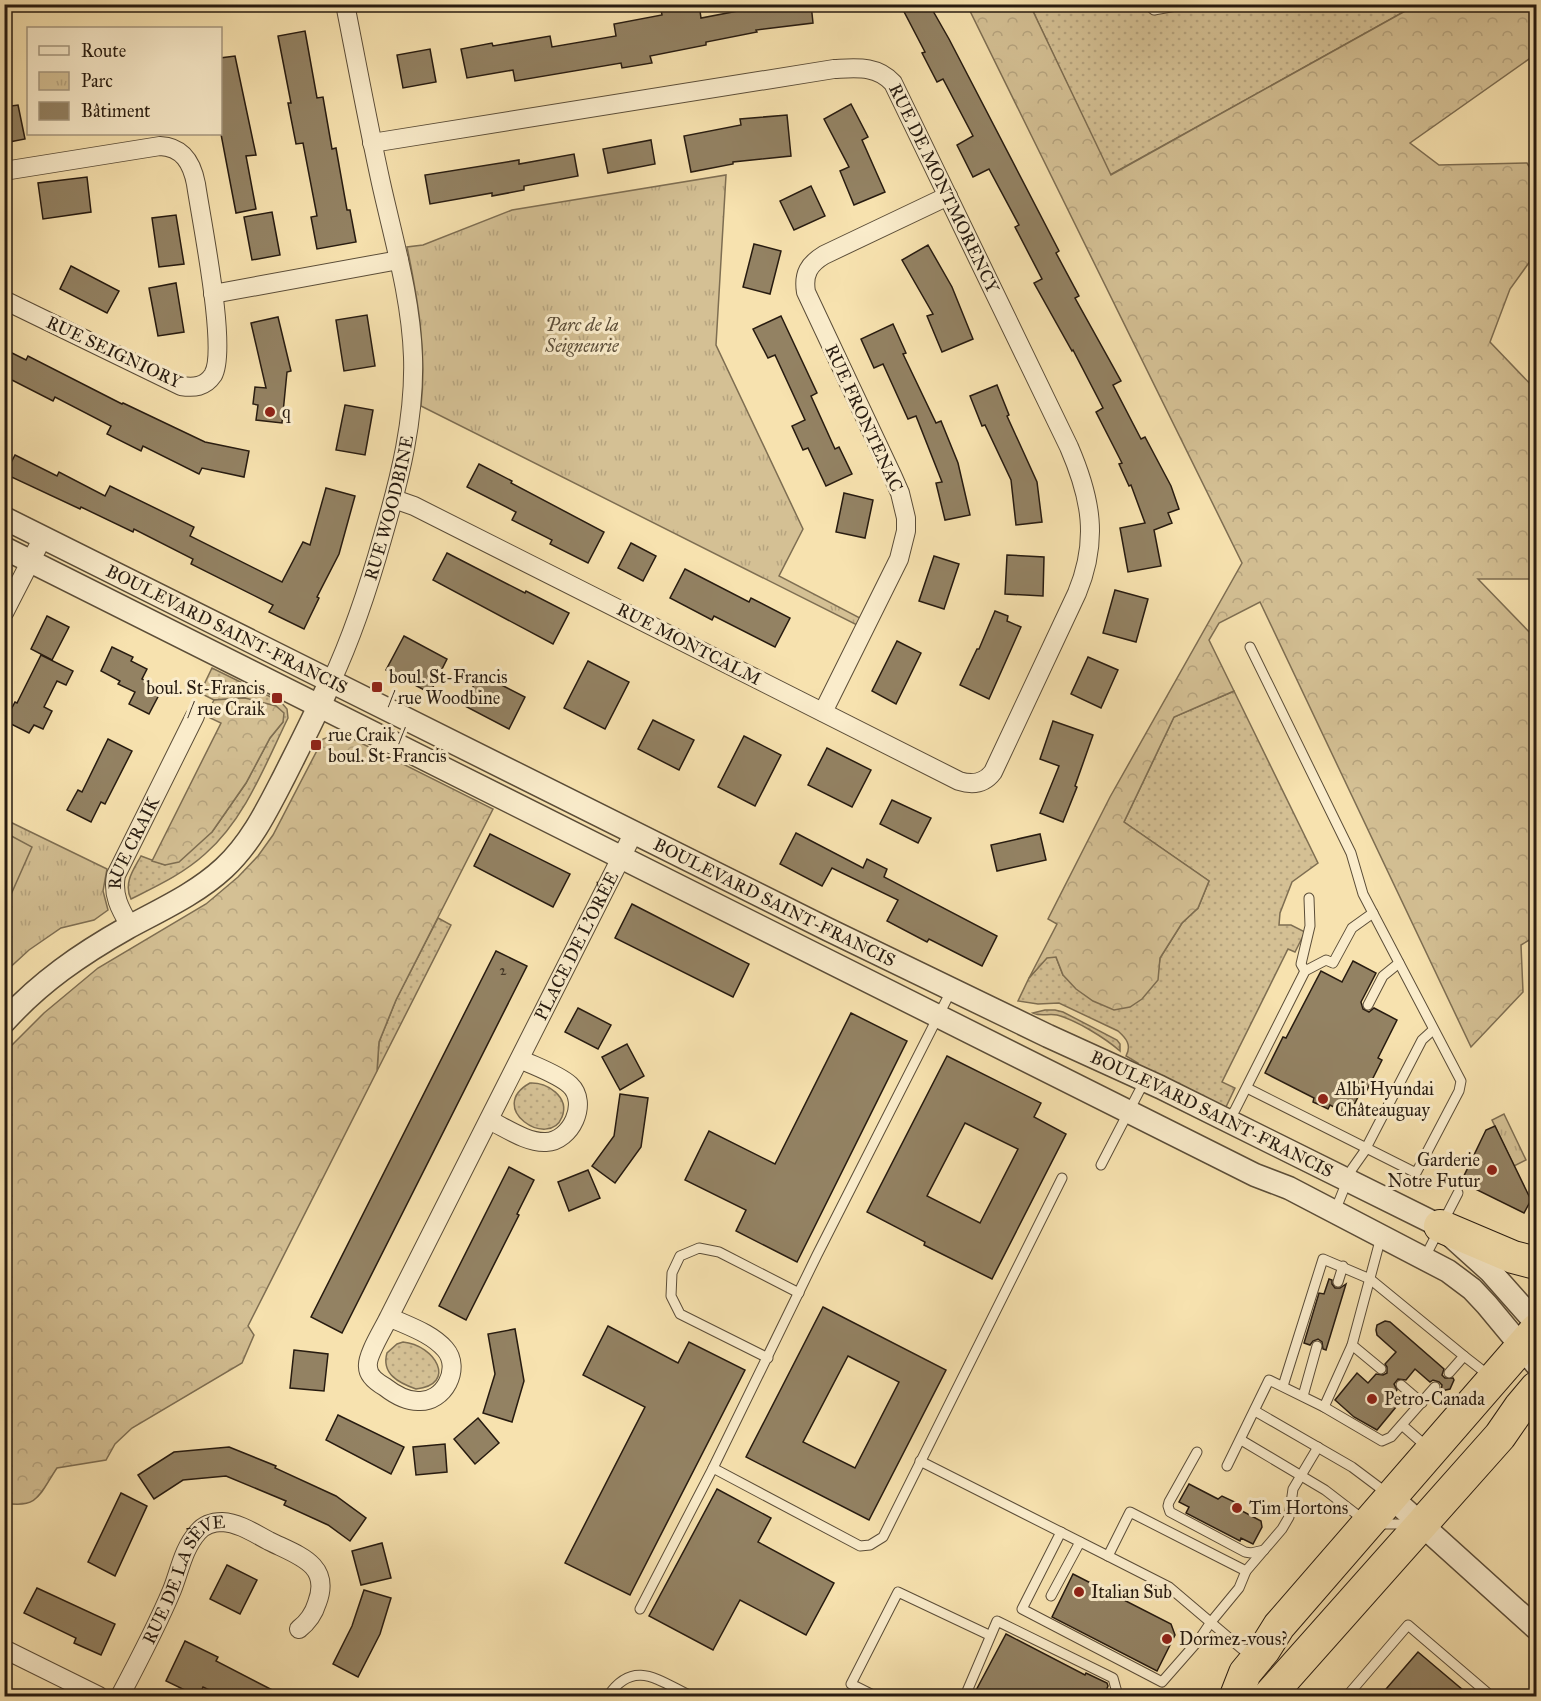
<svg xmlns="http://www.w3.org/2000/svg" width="1541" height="1701" viewBox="0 0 1541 1701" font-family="'IM FELL Great Primer',serif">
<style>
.grass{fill:url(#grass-dots);stroke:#7e6e52;stroke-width:1.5}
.forest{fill:url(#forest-crowns);stroke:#7e6e52;stroke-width:1.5}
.park{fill:url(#park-tufts);stroke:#7e6e52;stroke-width:1.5}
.pitch{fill:#d4c094;stroke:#7e6e52;stroke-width:1.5}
.building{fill:#938263;stroke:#271b10;stroke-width:1.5;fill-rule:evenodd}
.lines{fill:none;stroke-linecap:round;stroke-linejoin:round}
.service-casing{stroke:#5b4d38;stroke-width:11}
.minor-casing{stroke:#5b4d38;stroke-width:20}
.tertiary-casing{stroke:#5b4d38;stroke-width:25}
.trunk-casing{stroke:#271b10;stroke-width:34}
.service{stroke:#faeccb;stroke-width:9}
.minor{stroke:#faeccb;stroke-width:18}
.tertiary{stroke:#faeccb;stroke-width:22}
.trunk{stroke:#f7e2af;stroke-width:32}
.poi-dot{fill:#8f2418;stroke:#faeccb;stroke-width:2}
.labels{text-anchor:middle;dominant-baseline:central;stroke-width:6;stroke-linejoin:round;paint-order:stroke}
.number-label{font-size:15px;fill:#423525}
.street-label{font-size:18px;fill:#271b10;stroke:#faeccb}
.park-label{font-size:18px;font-style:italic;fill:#5b4d38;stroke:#faeccb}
.poi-label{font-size:18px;fill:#271b10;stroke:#faeccb;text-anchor:start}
</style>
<defs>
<pattern id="grass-dots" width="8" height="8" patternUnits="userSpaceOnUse" patternTransform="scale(1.5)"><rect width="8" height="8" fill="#d4c094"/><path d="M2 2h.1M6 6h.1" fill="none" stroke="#b6a47f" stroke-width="1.8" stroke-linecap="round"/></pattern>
<pattern id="forest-crowns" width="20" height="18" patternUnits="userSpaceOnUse" patternTransform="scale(1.5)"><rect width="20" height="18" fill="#d4c094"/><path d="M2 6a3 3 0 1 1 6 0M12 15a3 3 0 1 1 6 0" fill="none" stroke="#b6a47f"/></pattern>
<pattern id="park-tufts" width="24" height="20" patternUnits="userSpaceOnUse" patternTransform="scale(1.5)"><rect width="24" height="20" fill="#d4c094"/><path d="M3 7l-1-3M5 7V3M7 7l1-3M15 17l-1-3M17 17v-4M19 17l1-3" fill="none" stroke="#b6a47f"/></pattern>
</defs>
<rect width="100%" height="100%" fill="#f7e2af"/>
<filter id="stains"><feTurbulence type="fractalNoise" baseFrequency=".00333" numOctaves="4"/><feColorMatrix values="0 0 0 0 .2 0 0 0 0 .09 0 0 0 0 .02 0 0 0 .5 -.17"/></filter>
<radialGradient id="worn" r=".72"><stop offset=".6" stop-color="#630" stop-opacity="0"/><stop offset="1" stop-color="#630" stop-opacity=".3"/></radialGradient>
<g class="grass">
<polygon points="1030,5 1416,5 1110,175"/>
<path d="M212,668L281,702L287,709L288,718C265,765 245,819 205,854C183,874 157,886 131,899C123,883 134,869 141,856L165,865L212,832L246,783L270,738L283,722L245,698L214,700L200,693Z"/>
<path d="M1234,691L1318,863L1292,882L1280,913L1279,925H1291L1305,932L1295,952L1288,949L1222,1082L1235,1088L1225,1109L1137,1066L1138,1063L1126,1056C1132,1045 1126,1038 1118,1031L1059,1003L1038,1004L1018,1001L1029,978L1047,957H1056L1063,975L1157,980L1160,958L1182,923L1198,908L1209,881L1124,822L1174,717Z"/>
<polygon points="438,918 451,925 377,1071 379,1042 396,1000"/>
<path d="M1045,1010H1055L1063,1012L1117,1040L1120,1044V1051C1105,1038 1076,1020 1057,1015C1048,1013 1042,1017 1033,1013Z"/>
<path d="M530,1083C547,1082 570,1097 562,1117C549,1150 485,1108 530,1083Z"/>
<path d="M403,1342C435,1345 458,1384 416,1389C399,1383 381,1374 387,1353L397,1344Z"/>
</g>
<g class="forest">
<polygon points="967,5 1030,5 1111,175 1416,5 1536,5 1536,54 1410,143 1439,165 1527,163 1536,178 1536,253 1510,289 1490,342 1536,390 1536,579 1478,579 1536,639 1536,936 1521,945 1523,992 1471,1047 1260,602 1219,623 1209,640 1234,691 1174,717 1124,822 1209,881 1198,908 1182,923 1160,958 1158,980 1142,999 1130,1007 1114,1010 1093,1001 1076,989 1063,975 1056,957 1047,958 1029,978 1057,924 1048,919 1110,797 1242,563"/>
<polygon points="245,698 276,706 284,713 283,722 270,738 246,783 212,832 179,862 165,865 152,861 221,723 206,716 214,700"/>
<path d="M338,734L347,736L493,809L396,1000L379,1042L377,1071L248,1326L254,1335L242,1363L132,1428L115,1444L106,1460L57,1468C40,1493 39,1509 5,1503V1052L44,1013L98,968L206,904L238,877L258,856L273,835L323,739Z"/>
</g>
<g class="park">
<path d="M726,175L716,345L803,529L779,576L860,618L857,625L421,406C427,352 418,300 407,247L423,245L512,210Z"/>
<polygon points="4,819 107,869 103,891 108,910 94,920 61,928 29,950 5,972"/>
<polygon points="1504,1114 1526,1160 1514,1166 1492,1120"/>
</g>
<polygon class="pitch" points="4,832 32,847 5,908 4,908"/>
<g class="building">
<polygon points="660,4 699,4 701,18 764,6 764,4 811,4 813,23 756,30 757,32 706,42 706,45 650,56 652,63 622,68 621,63 515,81 513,70 467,78 461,49 492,43 493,46 550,36 552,47 616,36 614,24 662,15"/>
<polygon points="900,4 929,4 949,39 1059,251 1056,253 1079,296 1075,298 1121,381 1113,385 1141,439 1145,437 1171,486 1179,509 1168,513 1172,523 1154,530 1161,566 1128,572 1120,528 1145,523 1131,485 1129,486 1119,464 1122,463 1096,412 1103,408 1073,350 1072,351 1034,283 1042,279 1015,227 1019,225 989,169 973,177 957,145 973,136 943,79 937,82 922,53 925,52"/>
<polygon points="305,31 317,98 323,97 332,149 336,148 347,210 350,210 356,242 317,249 311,217 317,216 303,143 296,144 288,103 291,103 278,36"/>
<polygon points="430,49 436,82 403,88 397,55"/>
<polygon points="235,56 256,155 246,156 256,209 236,213 220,129 220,58"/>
<polygon points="851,104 868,137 862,140 885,192 854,205 840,171 849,167 824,119"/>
<polygon points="18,105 25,139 4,143 4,107"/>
<polygon points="787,115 791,156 733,162 733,164 691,172 684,136 741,125 740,119"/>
<polygon points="651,140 655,164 608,173 603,149"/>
<polygon points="574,154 578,176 524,186 524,190 492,196 492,193 430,204 425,175 519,160 519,164"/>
<polygon points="87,177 91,212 43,219 38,183"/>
<polygon points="811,186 825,216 794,230 780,201"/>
<polygon points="272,212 280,255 252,260 244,217"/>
<polygon points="176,215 184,264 159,267 152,218"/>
<polygon points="754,244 781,251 770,294 743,287"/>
<polygon points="928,245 952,287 973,339 942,352 927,316 933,314 902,260"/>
<polygon points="71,266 119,291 107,313 60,289"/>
<polygon points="176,283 184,332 158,336 149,288"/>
<polygon points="367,315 375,366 344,371 336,320"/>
<polygon points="781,316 817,393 811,396 835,449 839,447 852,474 826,486 808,448 803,450 792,426 805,420 775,355 768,358 753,329"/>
<polygon points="278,317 291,371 287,372 282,423 256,420 258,405 253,404 255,387 266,388 251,323"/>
<polygon points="893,324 906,353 903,354 936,423 941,421 958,463 970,515 945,520 936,483 942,482 916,416 908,419 883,364 874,368 861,339"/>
<polygon points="4,349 26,360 28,356 122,404 123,403 205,442 249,451 244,477 202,468 199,474 143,446 141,451 107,434 111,426 55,397 53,401 4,376"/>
<polygon points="997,385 1009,415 1007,416 1037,482 1042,522 1016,525 1011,480 985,425 982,426 970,396"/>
<polygon points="345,405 373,410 365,455 336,450"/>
<polygon points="15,455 57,476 59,472 105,496 110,486 194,527 190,536 282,582 303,542 310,545 326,488 355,496 339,554 317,597 319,598 304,629 269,612 273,605 191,564 193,559 134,529 133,532 81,507 80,509 5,474"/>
<polygon points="479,464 512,481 511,483 604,532 588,563 550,544 552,540 512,520 516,512 467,487"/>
<polygon points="844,493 873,500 865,538 836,532"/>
<polygon points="631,543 656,556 643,581 618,568"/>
<polygon points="447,553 525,593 526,591 569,613 553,644 433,580"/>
<polygon points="1007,555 1044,557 1043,596 1005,594"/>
<polygon points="934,556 959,564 944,609 919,601"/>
<polygon points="685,569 749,602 751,598 790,618 775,647 714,616 712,620 670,598"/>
<polygon points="1115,590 1148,599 1136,642 1103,633"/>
<polygon points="995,611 1008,616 1007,621 1021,627 989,699 960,685 977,649 979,649"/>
<polygon points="47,616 69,627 52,660 31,649"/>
<polygon points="404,636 447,659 430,693 386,670"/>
<polygon points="897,641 921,653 896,704 872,691"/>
<polygon points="112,647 133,657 131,661 147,669 142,679 162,689 149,714 129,704 135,692 118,684 120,681 101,671"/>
<polygon points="41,655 73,671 66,685 57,681 44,707 52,711 43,729 34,725 29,733 5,721 15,702 17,703"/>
<polygon points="1088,657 1118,670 1101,708 1071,694"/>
<polygon points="588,661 629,682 605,729 564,708"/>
<polygon points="480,674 525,697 509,729 463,705"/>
<polygon points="653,720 694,740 679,770 638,749"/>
<polygon points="1053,721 1093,735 1075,786 1077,787 1063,822 1040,813 1059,766 1040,759"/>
<polygon points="744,736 781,755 755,806 718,787"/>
<polygon points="108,739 132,751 105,804 101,802 91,822 67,810 78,790 82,792"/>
<polygon points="827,748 871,770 852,807 808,785"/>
<polygon points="892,800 931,818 918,843 880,824"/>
<polygon points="796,833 863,868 867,859 887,869 884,877 997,936 982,966 929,939 927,942 887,921 898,900 832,868 822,886 780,864"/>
<polygon points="490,834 570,874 553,907 474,866"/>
<polygon points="1040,834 1046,860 997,871 991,845"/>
<polygon points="632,904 749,964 733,997 615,938"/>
<polygon points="496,951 527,966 342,1333 311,1317"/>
<polygon points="1353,961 1376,973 1361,1002 1363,1009 1369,1012 1374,1008 1397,1020 1378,1058 1382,1060 1365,1094 1360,1093 1349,1115 1330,1105 1328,1109 1320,1105 1313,1102 1314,1098 1265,1073 1283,1037 1286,1038 1321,971 1342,982"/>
<polygon points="578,1008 611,1025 598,1049 565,1032"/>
<polygon points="851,1013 907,1041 797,1262 736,1231 746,1210 685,1180 709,1131 775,1164"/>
<polygon points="627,1044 644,1076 620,1090 602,1057"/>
<path d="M947,1056L1041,1103L1034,1117L1066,1134L992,1279L924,1245L925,1242L867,1212ZM965,1123L1018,1149L980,1223L927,1196Z"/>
<polygon points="620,1094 648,1098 641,1147 615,1183 592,1166 614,1136"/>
<polygon points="1495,1126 1531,1200 1524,1213 1461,1182 1486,1130"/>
<polygon points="509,1167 534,1180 517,1214 519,1215 466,1320 439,1306"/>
<polygon points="588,1170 600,1198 569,1211 558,1182"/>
<polygon points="1329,1279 1332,1280 1332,1284 1335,1288 1340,1288 1346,1284 1326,1350 1323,1349 1322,1342 1318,1339 1313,1341 1310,1345 1304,1343 1319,1293 1324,1294"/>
<path d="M823,1307L946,1370L869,1520L746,1457ZM848,1356L899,1382L855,1468L803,1442Z"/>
<polygon points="1385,1321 1390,1322 1444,1369 1442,1375 1445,1378 1453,1378 1454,1380 1450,1389 1441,1391 1442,1385 1439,1382 1433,1380 1430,1382 1415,1369 1406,1380 1398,1379 1394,1384 1397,1390 1388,1400 1396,1407 1377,1430 1354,1417 1335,1400 1357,1373 1368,1383 1376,1374 1383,1375 1387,1373 1387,1367 1385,1364 1396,1352 1377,1335 1376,1330 1377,1325"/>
<polygon points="608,1326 678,1363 689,1342 745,1370 630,1595 565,1563 645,1407 583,1375"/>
<polygon points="515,1329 524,1381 512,1422 483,1413 495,1374 488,1334"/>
<polygon points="294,1350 328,1354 324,1391 290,1388"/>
<polygon points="338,1415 404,1447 391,1474 326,1440"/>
<polygon points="478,1418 499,1443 475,1464 454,1439"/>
<polygon points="445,1444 447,1472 416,1475 413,1447"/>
<polygon points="229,1447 276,1466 275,1468 336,1496 366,1518 350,1541 328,1525 284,1505 286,1501 226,1476 183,1480 154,1499 138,1475 174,1452"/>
<polygon points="1189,1484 1218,1499 1222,1496 1241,1505 1242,1511 1261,1521 1262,1527 1253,1544 1241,1538 1240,1541 1186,1513 1189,1507 1179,1502"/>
<polygon points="717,1489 771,1518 758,1542 834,1583 806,1635 740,1600 713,1650 649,1616"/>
<polygon points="121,1493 147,1506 115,1576 88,1562"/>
<polygon points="382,1543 391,1578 361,1585 352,1551"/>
<polygon points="227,1565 257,1580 240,1614 210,1599"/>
<polygon points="1073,1574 1171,1624 1175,1635 1157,1671 1052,1617"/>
<polygon points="37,1588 115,1624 101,1655 74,1643 76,1638 24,1613"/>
<polygon points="364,1590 391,1598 380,1634 358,1677 333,1664 352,1626"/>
<polygon points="1006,1634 1085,1675 1086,1673 1107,1683 1108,1686 1104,1696 973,1696"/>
<polygon points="185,1641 218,1657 216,1661 284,1696 222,1696 203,1687 199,1696 197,1696 166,1681"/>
<polygon points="1418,1652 1470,1696 1380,1696"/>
</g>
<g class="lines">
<g class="service-casing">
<g id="service">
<polyline points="1147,4 1154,10 1187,4"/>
<polyline points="1305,971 1301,964 1310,926 1309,898"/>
<polyline points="1368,1005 1383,976 1399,963"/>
<polyline points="1247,1088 1416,1173 1459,1091 1461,1081 1363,894 1351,853 1250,647"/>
<polyline points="1228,1120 1235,1110 1305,971 1326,960 1333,963 1352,928 1373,913"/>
<polyline points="1101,1165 1145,1080"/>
<polyline points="1335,1211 1352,1169 1364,1152 1422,1040 1433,1030"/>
<polyline points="1425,1257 1458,1193"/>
<polyline points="1338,1282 1343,1266"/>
<polyline points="1352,1345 1381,1369"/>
<polyline points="1464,1356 1491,1377"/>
<polyline points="768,1358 680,1314 671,1296 672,1273 680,1256 699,1248 719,1252 799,1293"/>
<polyline points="1401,1385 1422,1403"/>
<polyline points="1283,1386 1323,1259 1370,1279 1464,1356 1449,1373"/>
<polyline points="1303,1396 1317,1346"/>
<polyline points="1324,1407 1352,1345 1381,1237"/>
<polyline points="1255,1411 1352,1467 1388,1494"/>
<polyline points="1402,1425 1427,1447"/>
<polyline points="1241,1440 1325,1490 1364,1520"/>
<polyline points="1197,1452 1169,1502 1168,1506 1170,1512 1245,1552 1251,1553 1264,1550"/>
<polyline points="920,1461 1108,1556 1130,1512 1246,1571"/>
<polyline points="1227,1466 1269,1380 1324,1407 1382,1441 1391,1437 1435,1387"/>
<polyline points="713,1468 860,1546 870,1545 883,1537 1062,1178"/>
<polyline points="1377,1524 1411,1524"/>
<polyline points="1061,1532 1022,1609 1162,1682 1198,1641 1211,1622 1239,1588 1246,1571 1282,1529 1289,1517 1293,1489 1318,1447"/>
<polyline points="1108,1556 1169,1587 1242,1649 1256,1650"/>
<polyline points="1051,1596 1080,1542"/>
<polyline points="640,1609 713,1468 817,1255 952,989"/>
<path d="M608,1696C634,1658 659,1681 691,1696"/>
<polyline points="875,1696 851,1684 898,1592 989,1635"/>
<polyline points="965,1696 997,1621 1113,1678 1118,1696"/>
<polyline points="1347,1696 1408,1625 1491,1696"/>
</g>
</g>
<g class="minor-casing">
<g id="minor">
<path id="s1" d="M372,143L834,69C856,68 877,65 893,83L1069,447C1091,498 1099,540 1077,593L993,772C984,784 972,785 959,781L414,506L394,499"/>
<path d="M4,171L160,146C183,147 192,163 196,184C201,219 228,350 213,375C205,387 194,388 181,386L4,300"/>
<polyline points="213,294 399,260"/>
<polyline points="4,613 43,537"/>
<path id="s2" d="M331,682C353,635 369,586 383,536C400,478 415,418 413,357C411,298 394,241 381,183C368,124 357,64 345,4"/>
<path d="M823,712L899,559L906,531V518L900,493L893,477L806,292C803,274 809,264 824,255L948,196"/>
<path id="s3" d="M130,926C120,909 112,895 116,875L195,716"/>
<path d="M489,1120C506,1128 527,1143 546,1142C571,1141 589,1103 570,1085C558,1074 534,1066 520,1059"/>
<path id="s4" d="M389,1317C408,1326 431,1333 445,1349C462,1368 444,1403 418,1401C407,1401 394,1394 385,1387C378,1383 368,1376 368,1367C366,1356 384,1328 389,1317L634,832"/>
<polyline points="4,1649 99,1696"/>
<path id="s5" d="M120,1696C138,1662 157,1626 172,1590C180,1570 183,1549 198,1532C204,1525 213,1522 222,1522C239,1523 254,1533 269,1541C297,1555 332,1564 317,1603C314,1613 308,1622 299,1629"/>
</g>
</g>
<g class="tertiary-casing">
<g id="tertiary">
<path id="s6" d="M4,518L827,929L1048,1036L1160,1087L1440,1226L1490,1271L1536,1323"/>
<polyline points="4,548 1255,1175 1289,1188 1448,1271 1472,1289 1487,1305 1536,1364"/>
<path d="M4,1022C40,982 81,954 127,928C160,910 196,894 224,868C251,843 267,810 284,777C298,749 313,720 326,691"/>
<polyline points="1392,1498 1536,1628"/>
</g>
</g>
<g class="trunk-casing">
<g id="trunk">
<polyline points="1440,1226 1513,1257 1536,1263"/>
<polyline points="1236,1696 1245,1673 1264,1650 1279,1626 1536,1330"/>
<polyline points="1269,1696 1500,1436 1520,1407 1536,1388"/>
</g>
</g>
<use href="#service" class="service"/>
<use href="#minor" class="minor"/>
<use href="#tertiary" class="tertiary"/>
<use href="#trunk" class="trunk"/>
</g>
<g class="poi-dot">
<circle cx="270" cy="412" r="6"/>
<rect x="371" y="681" width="12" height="12" rx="3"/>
<rect x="271" y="692" width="12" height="12" rx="3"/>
<rect x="310" y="739" width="12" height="12" rx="3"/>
<circle cx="1323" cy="1099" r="6"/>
<circle cx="1492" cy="1170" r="6"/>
<circle cx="1372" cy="1399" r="6"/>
<circle cx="1237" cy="1508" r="6"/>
<circle cx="1079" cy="1592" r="6"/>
<circle cx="1167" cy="1639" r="6"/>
</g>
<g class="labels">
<g class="number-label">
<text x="503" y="970">2</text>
</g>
<g class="street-label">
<text stroke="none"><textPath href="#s1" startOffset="648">RUE DE MONTMORENCY</textPath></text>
<text transform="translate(114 352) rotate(25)">RUE SEIGNIORY</text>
<text transform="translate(864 418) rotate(65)">RUE FRONTENAC</text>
<text stroke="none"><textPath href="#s2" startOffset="184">RUE WOODBINE</textPath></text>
<text stroke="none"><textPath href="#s6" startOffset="249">BOULEVARD SAINT-FRANCIS</textPath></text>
<text transform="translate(689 644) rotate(27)">RUE MONTCALM</text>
<text stroke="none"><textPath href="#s3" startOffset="90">RUE CRAIK</textPath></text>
<text stroke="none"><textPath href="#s6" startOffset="861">BOULEVARD SAINT-FRANCIS</textPath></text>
<text stroke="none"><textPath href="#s4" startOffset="672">PLACE DE L'ORÉE</textPath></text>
<text stroke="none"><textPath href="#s6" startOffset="1347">BOULEVARD SAINT-FRANCIS</textPath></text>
<text stroke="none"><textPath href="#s5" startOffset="136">RUE DE LA SÈVE</textPath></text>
</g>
<g class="park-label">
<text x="582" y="325">Parc de la<tspan x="582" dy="21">Seigneurie</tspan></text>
</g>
<g class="poi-label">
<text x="282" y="412">q</text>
<text x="389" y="677">boul. St-Francis<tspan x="389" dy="21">/ rue Woodbine</tspan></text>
<text x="265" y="688" text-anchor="end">boul. St-Francis<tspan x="265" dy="21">/ rue Craik</tspan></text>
<text x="328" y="735">rue Craik /<tspan x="328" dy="21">boul. St-Francis</tspan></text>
<text x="1335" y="1089">Albi Hyundai<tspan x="1335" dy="21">Châteauguay</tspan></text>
<text x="1480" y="1160" text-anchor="end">Garderie<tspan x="1480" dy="21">Notre Futur</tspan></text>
<text x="1384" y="1399">Petro-Canada</text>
<text x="1249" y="1508">Tim Hortons</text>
<text x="1091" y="1592">Italian Sub</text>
<text x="1179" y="1639">Dormez-vous?</text>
</g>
</g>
<rect width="1541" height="1701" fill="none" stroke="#f7e2af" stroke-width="24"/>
<rect x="6" y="6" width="1529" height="1689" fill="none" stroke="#271b10" stroke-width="3"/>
<rect x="12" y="12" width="1517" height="1677" fill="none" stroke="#271b10" stroke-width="1.5"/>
<rect x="27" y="27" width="195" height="108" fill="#faeccb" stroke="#a69880" stroke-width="1.5"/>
<rect x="39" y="46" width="30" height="9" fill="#faeccb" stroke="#a69880" stroke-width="1.5"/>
<text x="81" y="57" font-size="18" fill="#271b10">Route</text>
<rect x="39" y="72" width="30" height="18" fill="url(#park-tufts)" stroke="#a69880" stroke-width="1.5"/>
<text x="81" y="87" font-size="18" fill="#271b10">Parc</text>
<rect x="39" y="102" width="30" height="18" fill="#938263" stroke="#a69880" stroke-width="1.5"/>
<text x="81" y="117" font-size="18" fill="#271b10">Bâtiment</text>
<rect width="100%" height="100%" filter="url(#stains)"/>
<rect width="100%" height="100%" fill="url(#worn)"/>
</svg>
